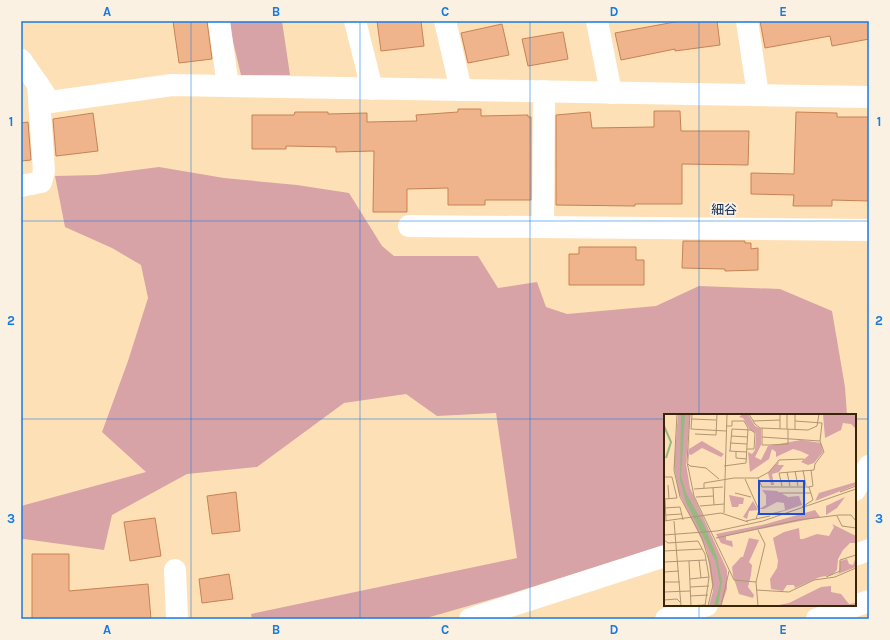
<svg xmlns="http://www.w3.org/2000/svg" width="890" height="640" viewBox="0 0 890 640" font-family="Karla,'Noto Sans JP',sans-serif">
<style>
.green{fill:#d7a3a6}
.building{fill:#f0b48c;stroke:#c68253}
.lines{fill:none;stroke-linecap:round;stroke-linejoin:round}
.minor{stroke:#fff;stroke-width:22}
.highway{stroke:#fff;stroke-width:22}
.grid{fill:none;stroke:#177ae2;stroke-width:1;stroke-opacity:0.55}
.labels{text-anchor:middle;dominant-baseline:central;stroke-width:3.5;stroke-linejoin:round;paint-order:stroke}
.neighbourhood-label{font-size:13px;fill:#092a51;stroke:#fbf1e3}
.inset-river{fill:none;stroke:#95b981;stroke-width:2}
.inset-road{fill:none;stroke:#af9671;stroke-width:1}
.view{fill:#1d4ed8;fill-opacity:0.15;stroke:#1d4ed8;stroke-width:2}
.inset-edge{fill:none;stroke:#392608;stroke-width:2}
.neatline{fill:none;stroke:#177ae2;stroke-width:1.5}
.grid-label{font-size:13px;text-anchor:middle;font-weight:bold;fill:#177ae2}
</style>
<rect width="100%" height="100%" fill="#fee0b7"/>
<g class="green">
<polygon points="228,21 282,21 290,75 241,75"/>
<polygon points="159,167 224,178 297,185 349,193 382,246 394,256 478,256 498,288 537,282 546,307 567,314 656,306 699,286 780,289 832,311 845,387 847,415 665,415 665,545 503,596 423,619 252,619 251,614 517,558 496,413 437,416 406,394 344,403 257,467 187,474 112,515 104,550 24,539 21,540 21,506 146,472 102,432 128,361 148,298 141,265 112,248 65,227 55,176 97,175"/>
</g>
<g class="building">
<polygon points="173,21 207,21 212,59 179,63"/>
<polygon points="377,21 421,21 424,46 381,51"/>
<polygon points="680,21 717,21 720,45 675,51 675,49 621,60 615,33"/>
<polygon points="760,21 869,21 869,39 832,46 830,36 765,48"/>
<polygon points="502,24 509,55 468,63 461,33"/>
<polygon points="563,32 568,59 528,66 522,39"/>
<polygon points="458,109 481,109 481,116 528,115 528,117 531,117 531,200 485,200 485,205 448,205 448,188 407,189 407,212 373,212 374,151 336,152 336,147 286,146 286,149 252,149 252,115 294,115 295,112 328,112 328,114 367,113 367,122 417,121 416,115 458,112"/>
<polygon points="654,111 680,111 681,131 749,131 748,165 682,164 682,204 635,204 635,206 556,205 556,115 590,112 592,128 654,127"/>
<polygon points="796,112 837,113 837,117 869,117 869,201 832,200 832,206 793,206 794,195 751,194 751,173 794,174"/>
<polygon points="93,113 98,151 56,156 53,119"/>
<polygon points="28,122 31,160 21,161 21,123"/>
<polygon points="683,241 745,241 745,243 751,243 751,249 758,248 758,270 725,271 725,269 682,268"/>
<polygon points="579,247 636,247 636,260 644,260 644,285 569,285 569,254 579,254"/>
<polygon points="236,492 240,531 212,534 207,496"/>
<polygon points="155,518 161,556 130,561 124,522"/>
<polygon points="32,554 69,554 69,591 148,584 151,619 32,619"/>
<polygon points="229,574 233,599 202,603 199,579"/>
</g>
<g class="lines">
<g class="minor">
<polyline points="219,21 228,86"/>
<polyline points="355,21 372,89"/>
<polyline points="445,21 461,90"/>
<polyline points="597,21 611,93"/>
<polyline points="747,21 758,95"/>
<polyline points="21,60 50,102 172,85 869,97"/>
<polyline points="21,186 41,182 44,171 38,84"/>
<polyline points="409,226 869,230"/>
<polyline points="543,227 544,91"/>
<polyline points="855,490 869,466"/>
<polyline points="175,570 177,619"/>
<polyline points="470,619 665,556"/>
</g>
<g class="highway">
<polyline points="855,555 869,550"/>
<polyline points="666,619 707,605"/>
<polyline points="817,619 869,601"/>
</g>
</g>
<path class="grid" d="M191,21V619M360,21V619M530,21V619M699,21V415M21,221H869M21,419H665M855,419H869M699,605V619"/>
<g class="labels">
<g class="neighbourhood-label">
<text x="724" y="209">細谷</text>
</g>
</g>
<g transform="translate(664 414)">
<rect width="192" height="192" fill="#fee0b7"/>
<path d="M14,0H26L22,50L26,74L63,156V175L57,192H45L49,177L43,137L15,79L10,52ZM79,0H84L91,12L97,15V31L91,43L97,46L104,32L137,26L157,29L159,38L150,49L144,51L137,48L145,41L136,37L129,35L112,43V38L108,35L105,45L86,58L84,38L88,40L91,36L92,19L86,16L79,4L75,3ZM159,0H188L192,2V15L187,10L179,9L177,16L161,24ZM26,19L25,35L38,27L60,40L57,43L38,34L27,41L25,40V51L24,41ZM115,47L114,51H120L115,58L108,60L110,71H107L104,59ZM192,68V71L151,87L155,79ZM98,76L113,77L124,83L135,82L138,91L108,101V99L121,96L120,89L113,88L100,95H95L102,91V81ZM65,81L80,84L79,90H75L74,93H68ZM181,83L173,94L162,101V92ZM89,87L94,96L85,97L83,105L79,103ZM151,96L156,103L62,122V126L68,127L69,133L57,129L52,120L102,110ZM168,110L192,122V129H186L179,136L174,145L173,156L168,161L156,163L131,174L130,171H123L119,177L107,175L106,165L113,154L114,147L109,124L120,118L135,114L136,125H139L153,120L165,122L170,113ZM85,124L95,126L85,148L88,151L87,161L84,173L90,181L89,184L75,180L69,162L68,153L77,143H79ZM192,143V153L169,162L175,159L176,147L183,145L185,150L189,151ZM167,172V178L177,180L185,190L192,189V192H110L125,189L157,173Z" fill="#d7a3a6"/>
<path d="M17,0H21L17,62L22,79L40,111L53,143L58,168L54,192H50L56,170L52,148L22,88L16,66Z" fill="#95b981"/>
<path class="inset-river" d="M0,12L7,28L2,44"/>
<path class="inset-road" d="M13,0L10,56L16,83L38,124L46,150L49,171L44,192M26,0L23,48L30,82L70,166L92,168M28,0L27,15L62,17M85,0L91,10L96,14L144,16L153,12L155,0M28,5L52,6M89,7L116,6M98,14V31H105L124,30V15M116,15V0M123,15V0M131,16V0M31,20L52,21L53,0M67,22L84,23M98,23L156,27M66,29L83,30M65,37L83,38M66,37L68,15L87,16L91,19L90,35H83M72,37V44L83,45M24,50L26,52L42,54L55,65M60,52L82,49L84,14L80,7H68V12H62M139,56L142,72M131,57L134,72M123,58L126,72M0,63H8L13,84L0,85M94,64L105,58L115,46L140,45M81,65L95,96L92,105M4,71L5,85M118,72L115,59L150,56L151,50L160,38L156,27L158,9L131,7M145,73L149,72L147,56M40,74V69L70,64H94L98,73H145L149,86L138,93M49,74L50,91M30,75L59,73M176,78L192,72M71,79L87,83M116,79H147M32,83L50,82M1,85L2,107M36,92L60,90M0,94L16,93L19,106M60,99L63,0M2,101L18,100M173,102L178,112L192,114M0,107L57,99L84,108M10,107L17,192M82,107L106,102M94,116L101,130L92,168L94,192M0,121L53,117L99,107L192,75M52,124L134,106L175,101H187L192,107M0,126L4,129L34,127L41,140L45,163L41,192M0,137L38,135M35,146L37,164M25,147L27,192M0,148L42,146M0,158L15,157M162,163L176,157V146L192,141M26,165L45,163M0,168H16M26,173L45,172M92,176L125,178L150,166L171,163L192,154M0,178L26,177M26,182L44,181M0,186L13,185L16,188M24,192L41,191M57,192L65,157"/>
<path class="view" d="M95,67H140V100H95Z"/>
<rect width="192" height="192" class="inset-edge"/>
</g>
<rect width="890" height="640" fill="none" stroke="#fbf1e3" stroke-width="44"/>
<rect x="22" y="22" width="846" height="596" class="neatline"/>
<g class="grid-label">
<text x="107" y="16">A</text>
<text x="276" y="16">B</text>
<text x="445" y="16">C</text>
<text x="614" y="16">D</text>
<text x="783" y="16">E</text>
<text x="11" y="126">1</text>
<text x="879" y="126">1</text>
<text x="11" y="325">2</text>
<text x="879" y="325">2</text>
<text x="11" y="523">3</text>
<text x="879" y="523">3</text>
<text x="107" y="634">A</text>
<text x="276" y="634">B</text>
<text x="445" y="634">C</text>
<text x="614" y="634">D</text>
<text x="783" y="634">E</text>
</g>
</svg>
